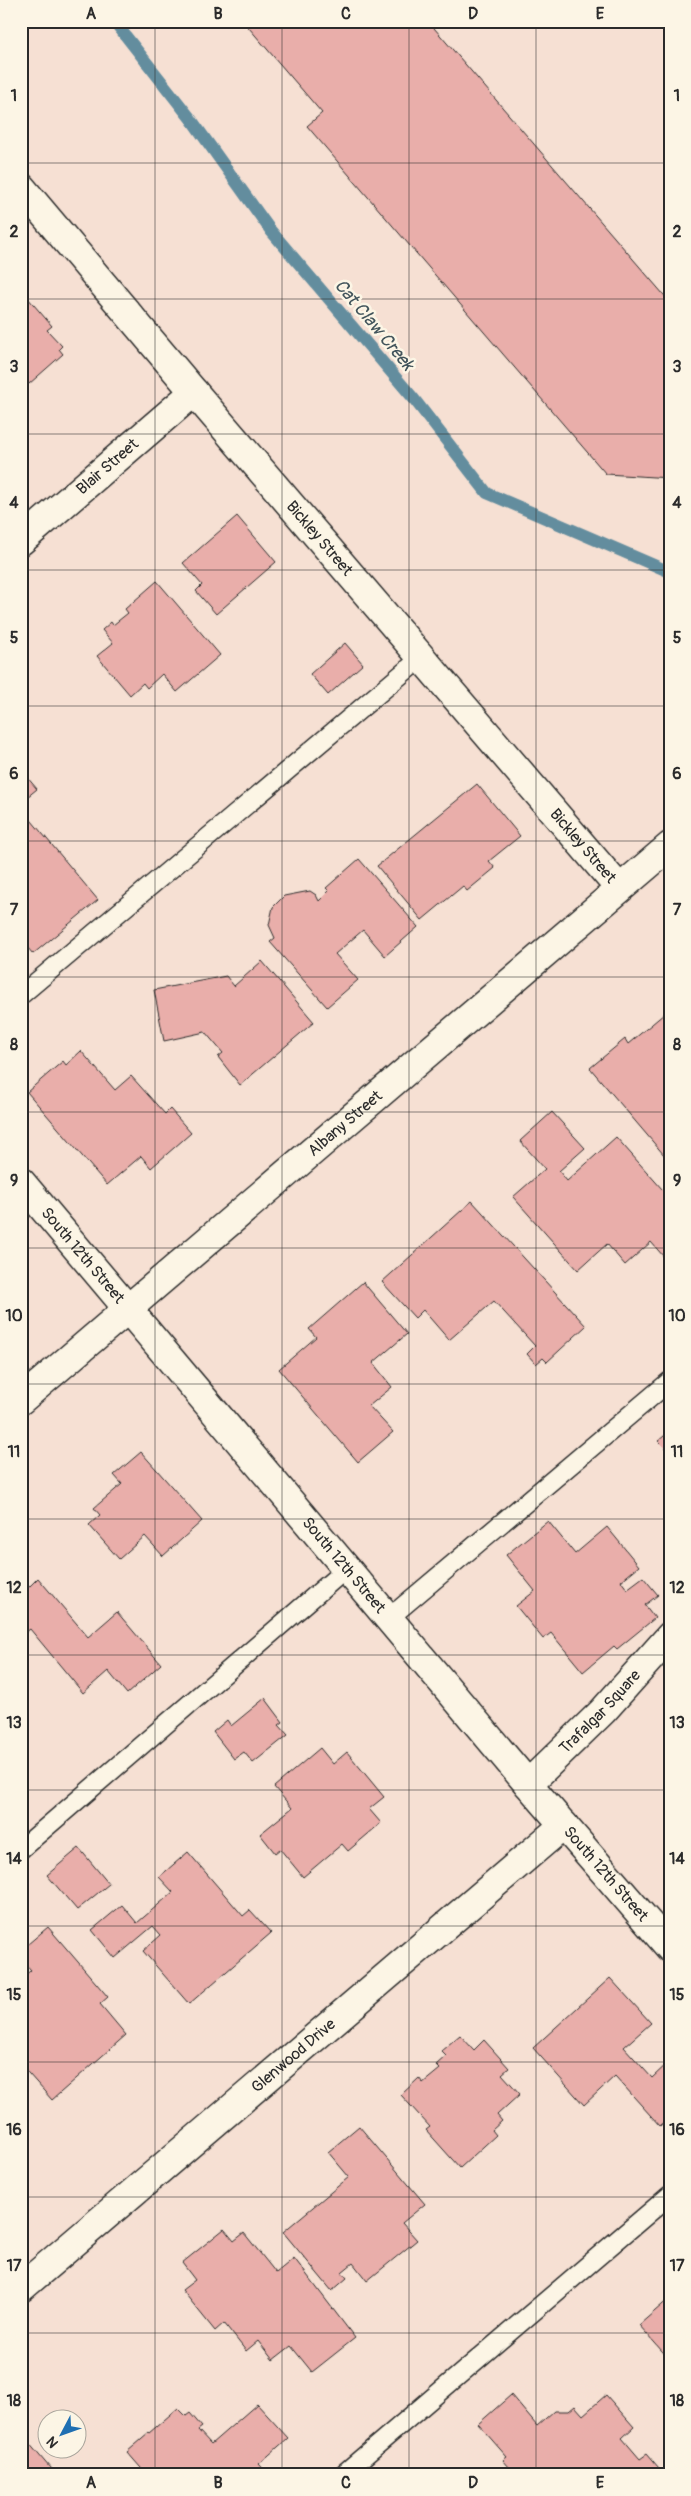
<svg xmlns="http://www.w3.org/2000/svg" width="691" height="2496" viewBox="0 0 691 2496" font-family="Pangolin,sans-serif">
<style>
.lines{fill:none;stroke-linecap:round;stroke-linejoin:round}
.stream{stroke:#638d9e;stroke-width:12}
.building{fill:#e9aeaa;stroke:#2b2b2b}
.service-casing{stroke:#2b2b2b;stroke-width:21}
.minor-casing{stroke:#2b2b2b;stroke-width:31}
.service{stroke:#fcf5e5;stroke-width:18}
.minor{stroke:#fcf5e5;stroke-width:28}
.grid{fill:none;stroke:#2b2b2b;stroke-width:1;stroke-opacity:0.55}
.labels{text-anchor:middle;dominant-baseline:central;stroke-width:5;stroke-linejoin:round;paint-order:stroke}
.street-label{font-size:16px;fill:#2b2b2b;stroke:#fcf5e5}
.water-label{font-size:18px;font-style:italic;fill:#42545b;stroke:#fcf5e5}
.neatline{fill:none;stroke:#2b2b2b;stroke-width:2}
.grid-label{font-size:16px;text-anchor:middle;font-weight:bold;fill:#2b2b2b}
</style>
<rect width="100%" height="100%" fill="#f6e0d3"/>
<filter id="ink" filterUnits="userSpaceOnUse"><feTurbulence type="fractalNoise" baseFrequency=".02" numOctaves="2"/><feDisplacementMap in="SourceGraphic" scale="10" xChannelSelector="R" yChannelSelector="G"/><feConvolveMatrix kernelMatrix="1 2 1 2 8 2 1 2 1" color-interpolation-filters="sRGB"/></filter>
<g filter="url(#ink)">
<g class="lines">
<polyline class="stream" points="114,21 191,119 271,231 414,399 487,493 670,572"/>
</g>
<g class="building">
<polygon points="243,21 428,21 670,302 670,478 606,474 307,126 322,113"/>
<polygon points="21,290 52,326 47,330 62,346 59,349 63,354 29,384 24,378 21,381"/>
<polygon points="237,516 276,562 216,614 196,591 202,585 183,563"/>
<polygon points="157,581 220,655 177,692 162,674 147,688 143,683 130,695 97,656 113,643 102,630 111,622 113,625 128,613 125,609"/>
<polygon points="345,643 363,664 328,695 310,674"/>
<polygon points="21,770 37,789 21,802"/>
<polygon points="477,784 520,836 489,861 495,868 467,891 463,886 422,920 377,866"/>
<polygon points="21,808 98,900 33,954 21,940"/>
<polygon points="359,859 418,927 385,956 363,930 335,954 358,980 327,1007 270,942 275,938 269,925 273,907 284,896 310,891 316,895 319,901 329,891 326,888"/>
<polygon points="262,961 314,1022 240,1085 218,1057 223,1053 205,1032 164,1041 154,990 226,976 234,986"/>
<polygon points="670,1009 670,1162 590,1068 625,1039 628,1044"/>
<polygon points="81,1051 115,1090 131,1076 165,1114 170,1109 191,1133 151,1168 141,1156 107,1185 27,1092 63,1061 66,1065"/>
<polygon points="552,1112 585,1148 559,1171 567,1181 616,1137 670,1198 670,1252 664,1257 651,1242 625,1265 607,1244 578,1270 513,1197 545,1169 520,1141"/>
<polygon points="472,1201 586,1326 547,1362 543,1358 536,1364 527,1354 535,1346 494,1301 449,1340 423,1310 415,1318 382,1282"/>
<polygon points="363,1282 407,1334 373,1363 392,1387 369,1406 393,1432 358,1462 279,1369 316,1337 309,1329"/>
<polygon points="670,1431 670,1453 658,1441"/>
<polygon points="141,1452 202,1521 163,1556 145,1536 119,1559 89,1525 100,1515 94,1508 122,1484 114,1475"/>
<polygon points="548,1521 575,1554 607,1527 639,1566 621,1581 627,1589 643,1577 658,1595 645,1605 655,1618 617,1649 614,1646 583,1672 551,1633 543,1639 516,1606 535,1591 506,1555"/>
<polygon points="38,1578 88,1637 117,1612 161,1664 127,1694 108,1671 83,1693 30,1629 21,1636 21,1580 28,1588"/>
<polygon points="265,1698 283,1722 279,1725 288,1735 253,1763 244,1752 234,1759 213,1732 227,1720 231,1726"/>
<polygon points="320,1748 333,1764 347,1752 384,1797 369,1809 381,1823 348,1851 342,1844 303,1877 280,1849 275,1853 260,1834 292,1808 274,1787"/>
<polygon points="79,1848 109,1884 77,1910 47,1875"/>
<polygon points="188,1852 243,1916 250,1910 271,1933 189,2004 143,1951 161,1935 153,1926 115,1958 92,1930 122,1905 137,1923 173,1892 159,1877"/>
<polygon points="48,1927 108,1997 100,2004 126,2035 52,2100 21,2065 21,1979 31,1970 21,1959 21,1950"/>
<polygon points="610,1978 651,2023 624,2047 652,2078 670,2061 670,2117 660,2126 615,2076 584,2105 533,2048"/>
<polygon points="460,2035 474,2050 484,2040 509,2068 502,2074 520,2094 497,2115 502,2121 492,2130 496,2135 460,2168 426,2130 430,2127 401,2095 419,2078 423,2083 440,2069 436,2065 446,2056 441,2051"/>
<polygon points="359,2126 425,2204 402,2223 417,2240 367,2281 353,2263 342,2272 347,2278 332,2291 283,2232 349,2177 328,2152"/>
<polygon points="224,2229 234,2241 244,2233 276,2273 294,2258 355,2338 312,2372 291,2346 273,2360 258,2341 246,2351 224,2323 215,2331 182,2290 195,2280 182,2263"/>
<polygon points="670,2298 670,2360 639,2325"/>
<polygon points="511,2395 537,2426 554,2411 569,2411 575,2406 583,2415 606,2395 634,2427 622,2438 640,2459 647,2454 665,2475 516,2475 503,2460 507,2457 478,2424"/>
<polygon points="257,2404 288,2438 259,2464 269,2475 147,2475 127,2452 178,2408 186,2416 190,2413 202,2427 198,2430 211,2444"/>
<polygon points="22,2435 56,2475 21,2475"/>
</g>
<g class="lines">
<g class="service-casing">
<g id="service">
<polyline points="21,995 422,657"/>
<polyline points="389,1618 670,1381"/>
<polyline points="21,1849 347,1568"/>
<polyline points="342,2475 670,2195"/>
</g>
</g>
<g class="minor-casing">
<g id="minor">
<path id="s1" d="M21,187L194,392L619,888"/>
<path id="s2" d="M21,541L194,392"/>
<path id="s3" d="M21,1182L528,1784L670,1948"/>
<path id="s4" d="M21,1400L670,846"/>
<path id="s5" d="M528,1784L603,1711L670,1636"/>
<path id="s6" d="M21,2288L564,1825"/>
</g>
</g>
<use href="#service" class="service"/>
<use href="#minor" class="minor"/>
</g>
</g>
<path class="grid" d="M155,21V2475M282,21V2475M409,21V2475M536,21V2475M21,163H670M21,299H670M21,434H670M21,570H670M21,706H670M21,841H670M21,977H670M21,1112H670M21,1248H670M21,1384H670M21,1519H670M21,1655H670M21,1790H670M21,1926H670M21,2062H670M21,2197H670M21,2333H670"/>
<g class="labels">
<g class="street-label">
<text stroke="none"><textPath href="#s2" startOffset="114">Blair Street</textPath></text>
<text stroke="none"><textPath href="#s1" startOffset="461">Bickley Street</textPath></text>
<text stroke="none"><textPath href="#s1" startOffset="866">Bickley Street</textPath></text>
<text stroke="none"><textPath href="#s4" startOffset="426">Albany Street</textPath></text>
<text stroke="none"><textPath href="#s3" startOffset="96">South 12th Street</textPath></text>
<text stroke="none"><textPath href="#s3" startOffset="501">South 12th Street</textPath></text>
<text stroke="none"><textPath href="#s5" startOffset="102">Trafalgar Square</textPath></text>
<text stroke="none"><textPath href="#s3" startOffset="906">South 12th Street</textPath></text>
<text stroke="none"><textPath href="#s6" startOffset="358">Glenwood Drive</textPath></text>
</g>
<g class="water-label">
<text transform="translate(374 325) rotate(50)">Cat Claw Creek</text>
</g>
</g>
<rect width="691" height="2496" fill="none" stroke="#fcf5e5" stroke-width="55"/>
<g transform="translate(62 2434) rotate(229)"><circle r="24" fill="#fcf5e5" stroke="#a8a49b"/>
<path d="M0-4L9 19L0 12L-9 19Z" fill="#1f6fb2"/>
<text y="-8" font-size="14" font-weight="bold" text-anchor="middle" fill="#2b2b2b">N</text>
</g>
<rect x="28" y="28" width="636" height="2440" class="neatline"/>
<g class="grid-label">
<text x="91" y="19">A</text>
<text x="218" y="19">B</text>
<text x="346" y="19">C</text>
<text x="473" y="19">D</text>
<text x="600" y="19">E</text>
<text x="14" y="101">1</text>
<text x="677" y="101">1</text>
<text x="14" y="237">2</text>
<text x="677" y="237">2</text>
<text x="14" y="372">3</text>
<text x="677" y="372">3</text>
<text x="14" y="508">4</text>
<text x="677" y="508">4</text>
<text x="14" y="643">5</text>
<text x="677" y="643">5</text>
<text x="14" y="779">6</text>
<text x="677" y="779">6</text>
<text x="14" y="915">7</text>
<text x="677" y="915">7</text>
<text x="14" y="1050">8</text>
<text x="677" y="1050">8</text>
<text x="14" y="1186">9</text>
<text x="677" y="1186">9</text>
<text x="14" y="1321">10</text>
<text x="677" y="1321">10</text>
<text x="14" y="1457">11</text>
<text x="677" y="1457">11</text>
<text x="14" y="1593">12</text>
<text x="677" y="1593">12</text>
<text x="14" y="1728">13</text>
<text x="677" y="1728">13</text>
<text x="14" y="1864">14</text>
<text x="677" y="1864">14</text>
<text x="14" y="2000">15</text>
<text x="677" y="2000">15</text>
<text x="14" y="2135">16</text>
<text x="677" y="2135">16</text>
<text x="14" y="2271">17</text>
<text x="677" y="2271">17</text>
<text x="14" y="2406">18</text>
<text x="677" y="2406">18</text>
<text x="91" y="2488">A</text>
<text x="218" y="2488">B</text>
<text x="346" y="2488">C</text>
<text x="473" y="2488">D</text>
<text x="600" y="2488">E</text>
</g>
</svg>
